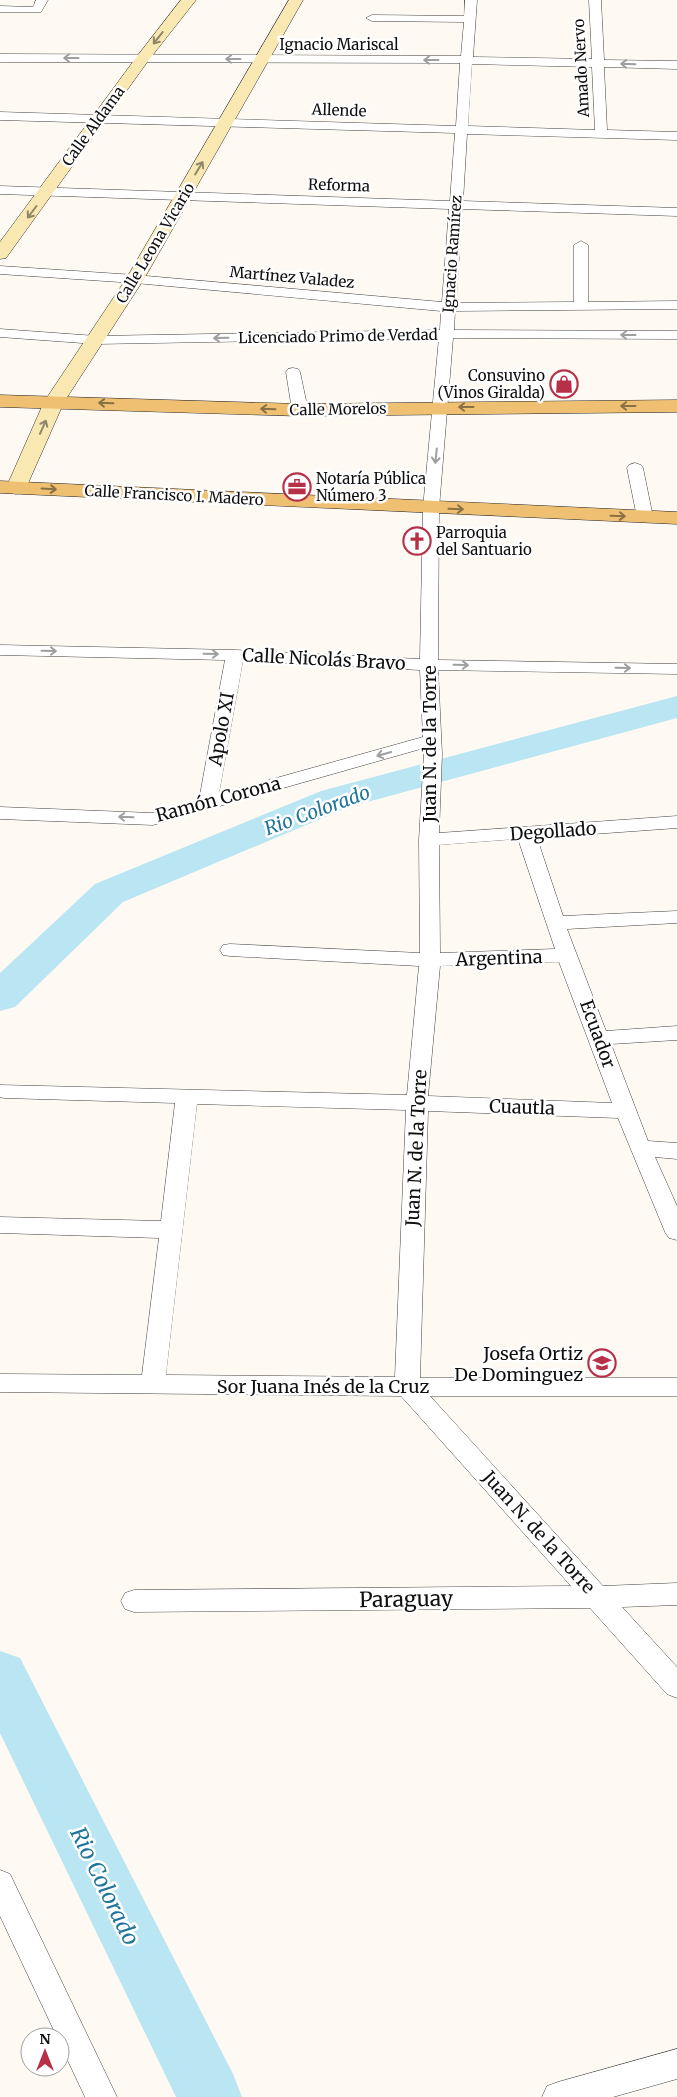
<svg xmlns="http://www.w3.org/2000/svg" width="677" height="2097" viewBox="0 0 677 2097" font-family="Merriweather,serif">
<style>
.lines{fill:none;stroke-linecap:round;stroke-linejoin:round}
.river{fill:#bae5f2;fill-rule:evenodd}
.minor-casing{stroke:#424242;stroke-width:1}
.secondary-casing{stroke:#313131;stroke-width:1}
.primary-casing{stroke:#202020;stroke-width:1}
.minor{fill:#fff;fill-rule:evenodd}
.secondary{fill:#f9e8b2;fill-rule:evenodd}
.primary{fill:#efc072;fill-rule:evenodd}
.oneway{stroke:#908669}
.oneway2{stroke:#9f9f9f}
.oneway3{stroke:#8a7045}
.labels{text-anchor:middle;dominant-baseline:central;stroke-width:5;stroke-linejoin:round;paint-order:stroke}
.far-street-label{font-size:15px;fill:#0f0f0f;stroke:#fff}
.far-poi-label{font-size:15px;fill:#0f0f0f;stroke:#fff;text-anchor:start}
.street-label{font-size:18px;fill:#0f0f0f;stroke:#fff}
.poi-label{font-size:18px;fill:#0f0f0f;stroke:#fff;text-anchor:end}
.water-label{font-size:19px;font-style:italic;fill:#20759a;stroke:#fff}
.near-street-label{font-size:21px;fill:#0f0f0f;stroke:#fff}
.near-water-label{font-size:22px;font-style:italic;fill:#20759a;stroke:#fff}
</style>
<rect width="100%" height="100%" fill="#fefaf3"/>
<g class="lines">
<g class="river">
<polygon points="677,696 677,718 349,807 123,902 15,1007 0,1011 0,973 95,884 321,791"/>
<polygon points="0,1651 20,1658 233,2074 242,2097 176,2097 0,1733"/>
</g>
<g class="minor-casing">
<g id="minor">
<polygon points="36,0 48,0 41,12 0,12 0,6 33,7"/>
<path d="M465,0H477L473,57L592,59L589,0H601L604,60L677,61V69L604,67L607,130L677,132V140L467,134L463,201L677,208V216L462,209L456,303L574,302V245L581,241L588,245V302L677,301V309L455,311L454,330L677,331V339L453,338L439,508L438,660L677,664V674L438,670L442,754L439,833L677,816V828L537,838L563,916L677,911V923L567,929L606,1031L677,1026V1040L611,1044L648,1141L677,1143V1159L655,1157L677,1206V1240L669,1238L665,1232L618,1118L428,1111L420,1378H677V1396H430L603,1586L677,1583V1605L622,1607L677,1667V1698L667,1694L590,1608L134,1612L125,1609L121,1601L125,1593L134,1590L571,1586L401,1396L0,1392V1374L142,1375L159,1238L0,1233V1217L161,1221L175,1103L4,1098L0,1097V1085L407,1095L419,966L230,956L223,955L220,950L223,945L230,944L420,953L419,840L424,754V748L153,825L0,819V807L152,813L199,800L225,660L0,655V645L235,650L420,659L423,508L439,338L96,344L0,337V329L96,336L440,330L441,311L135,283L0,274V266L135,275L442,302L449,209L0,194V186L450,201L455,133L0,120V112L456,126L460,63L0,62V54L461,56L464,22L372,21L366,18L372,15L464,16ZM472,64L592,67L595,130L468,126ZM243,661L420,670L423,737L219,794ZM518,839L555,949L440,953L439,845ZM559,962L612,1103L428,1096L440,966ZM197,1104L406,1110L395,1377L166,1375Z"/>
<polygon points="293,368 298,369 300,372 308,410 305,413 295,413 292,410 286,372 288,369"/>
<polygon points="635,463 641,465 643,468 653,517 651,520 639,520 637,517 627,468 629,465"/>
<polygon points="0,1870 10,1874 117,2097 85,2097 60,2044 60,2037 57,2037 0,1916"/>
<polygon points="677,2049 677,2079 613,2097 542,2097 547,2086 558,2082"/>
</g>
</g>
<g class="secondary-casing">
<g id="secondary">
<polygon points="181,0 196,0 148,61 6,258 0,259 0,242 138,55"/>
<polygon points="289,0 303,0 144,279 64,402 26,488 23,492 16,494 9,492 6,488 44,402 126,279"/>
</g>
</g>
<g class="primary-casing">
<g id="primary">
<polygon points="0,395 300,404 677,400 677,412 300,416 0,407"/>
<polygon points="0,481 677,512 677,524 0,493"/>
</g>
</g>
<use href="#minor" class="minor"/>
<use href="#secondary" class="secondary"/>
<use href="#primary" class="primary"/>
</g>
<defs><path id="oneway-shaft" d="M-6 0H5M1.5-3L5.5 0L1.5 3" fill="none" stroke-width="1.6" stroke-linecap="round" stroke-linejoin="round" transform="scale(1.25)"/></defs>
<g class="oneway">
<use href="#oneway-shaft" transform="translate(158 38) rotate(128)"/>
<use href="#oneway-shaft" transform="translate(199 168) rotate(-59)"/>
<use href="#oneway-shaft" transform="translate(32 212) rotate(127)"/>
<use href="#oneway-shaft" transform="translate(43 427) rotate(-66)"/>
</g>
<g class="oneway2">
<use href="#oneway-shaft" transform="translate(71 58) rotate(-180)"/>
<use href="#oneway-shaft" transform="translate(233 59) rotate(-180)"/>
<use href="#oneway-shaft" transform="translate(431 60) rotate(-180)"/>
<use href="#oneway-shaft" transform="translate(628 64) rotate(-178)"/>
<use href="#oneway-shaft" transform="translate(628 335) rotate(-180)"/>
<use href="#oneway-shaft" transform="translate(221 338) rotate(179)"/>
<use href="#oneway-shaft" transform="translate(436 456) rotate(96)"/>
<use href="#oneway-shaft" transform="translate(49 651) rotate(1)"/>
<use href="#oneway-shaft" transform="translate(211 654) rotate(1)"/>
<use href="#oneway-shaft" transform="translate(461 665) rotate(1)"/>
<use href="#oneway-shaft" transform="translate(623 668) rotate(1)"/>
<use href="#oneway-shaft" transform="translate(384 754) rotate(164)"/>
<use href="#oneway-shaft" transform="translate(126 817) rotate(-178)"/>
</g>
<g class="oneway3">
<use href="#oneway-shaft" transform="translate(106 403) rotate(-178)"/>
<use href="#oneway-shaft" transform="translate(628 406) rotate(180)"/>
<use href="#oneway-shaft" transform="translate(466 407) rotate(180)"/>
<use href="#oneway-shaft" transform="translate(268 409) rotate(-178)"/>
<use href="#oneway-shaft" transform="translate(49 489) rotate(3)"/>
<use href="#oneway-shaft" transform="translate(456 509) rotate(2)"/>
<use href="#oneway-shaft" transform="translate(618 516) rotate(2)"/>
</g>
<defs>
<g id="shop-ring" transform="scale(1.4375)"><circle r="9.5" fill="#fff" stroke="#b73048" stroke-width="1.5"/><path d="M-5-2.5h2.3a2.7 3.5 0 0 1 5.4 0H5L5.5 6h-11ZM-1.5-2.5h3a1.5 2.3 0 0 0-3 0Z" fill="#b73048"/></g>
<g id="office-ring" transform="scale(1.4375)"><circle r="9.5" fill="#fff" stroke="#b73048" stroke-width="1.5"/><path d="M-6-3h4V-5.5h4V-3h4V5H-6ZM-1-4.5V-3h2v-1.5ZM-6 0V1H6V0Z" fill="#b73048"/></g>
<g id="church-ring" transform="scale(1.4375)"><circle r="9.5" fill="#fff" stroke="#b73048" stroke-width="1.5"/><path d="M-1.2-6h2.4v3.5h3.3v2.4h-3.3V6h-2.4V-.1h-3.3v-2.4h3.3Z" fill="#b73048"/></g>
<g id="school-ring" transform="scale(1.4375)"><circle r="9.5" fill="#fff" stroke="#b73048" stroke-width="1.5"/><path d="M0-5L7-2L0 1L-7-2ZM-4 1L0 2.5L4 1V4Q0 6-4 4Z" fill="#b73048"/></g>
</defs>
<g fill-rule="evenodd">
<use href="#shop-ring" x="564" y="384"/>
<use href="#office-ring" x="297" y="487"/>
<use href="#church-ring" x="417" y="541"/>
<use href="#school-ring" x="602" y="1363"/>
</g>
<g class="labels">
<g class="far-street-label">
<text x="339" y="44">Ignacio Mariscal</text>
<text transform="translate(581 68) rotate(-93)">Amado Nervo</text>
<text transform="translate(339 110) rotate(2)">Allende</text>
<text transform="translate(93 126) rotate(-54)">Calle Aldama</text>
<text transform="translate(339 185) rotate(2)">Reforma</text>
<text transform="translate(155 243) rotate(-59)">Calle Leona Vicario</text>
<text transform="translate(452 254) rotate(-86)">Ignacio Ramírez</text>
<text transform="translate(292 277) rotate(5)">Martínez Valadez</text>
<text transform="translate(338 336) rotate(-1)">Licenciado Primo de Verdad</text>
<text transform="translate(338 409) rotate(-1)">Calle Morelos</text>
<text transform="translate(174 495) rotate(3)">Calle Francisco I. Madero</text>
</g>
<g class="far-poi-label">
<text x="545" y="375" text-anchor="end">Consuvino<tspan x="545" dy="17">(Vinos Giralda)</tspan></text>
<text x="316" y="478">Notaría Pública<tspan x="316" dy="17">Número 3</tspan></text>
<text x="436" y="532">Parroquia<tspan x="436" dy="17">del Santuario</tspan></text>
</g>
<g class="street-label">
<text transform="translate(324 659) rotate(3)">Calle Nicolás Bravo</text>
<text transform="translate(221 729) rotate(-80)">Apolo XI</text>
<text transform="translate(429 744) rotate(-90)">Juan N. de la Torre</text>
<text transform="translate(218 799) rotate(-15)">Ramón Corona</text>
<text transform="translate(553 831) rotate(-4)">Degollado</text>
<text transform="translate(499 958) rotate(-2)">Argentina</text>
<text transform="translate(598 1034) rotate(70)">Ecuador</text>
<text transform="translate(522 1107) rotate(2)">Cuautla</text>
<text transform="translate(416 1148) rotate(-87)">Juan N. de la Torre</text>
<text x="323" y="1386">Sor Juana Inés de la Cruz</text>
<text transform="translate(539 1532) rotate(48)">Juan N. de la Torre</text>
</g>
<g class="poi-label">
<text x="583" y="1353">Josefa Ortiz<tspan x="583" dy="21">De Dominguez</tspan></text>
</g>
<g class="water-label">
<text transform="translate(317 810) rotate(-20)">Rio Colorado</text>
</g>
<g class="near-street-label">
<text transform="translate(406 1599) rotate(-1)">Paraguay</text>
</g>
<g class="near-water-label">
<text transform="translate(105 1886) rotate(64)">Rio Colorado</text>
</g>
</g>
<g transform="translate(45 2052)"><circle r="24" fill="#ffffff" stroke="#9f9f9f"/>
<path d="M0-4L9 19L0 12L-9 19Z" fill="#b73048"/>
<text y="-8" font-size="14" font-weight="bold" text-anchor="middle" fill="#0f0f0f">N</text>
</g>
</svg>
